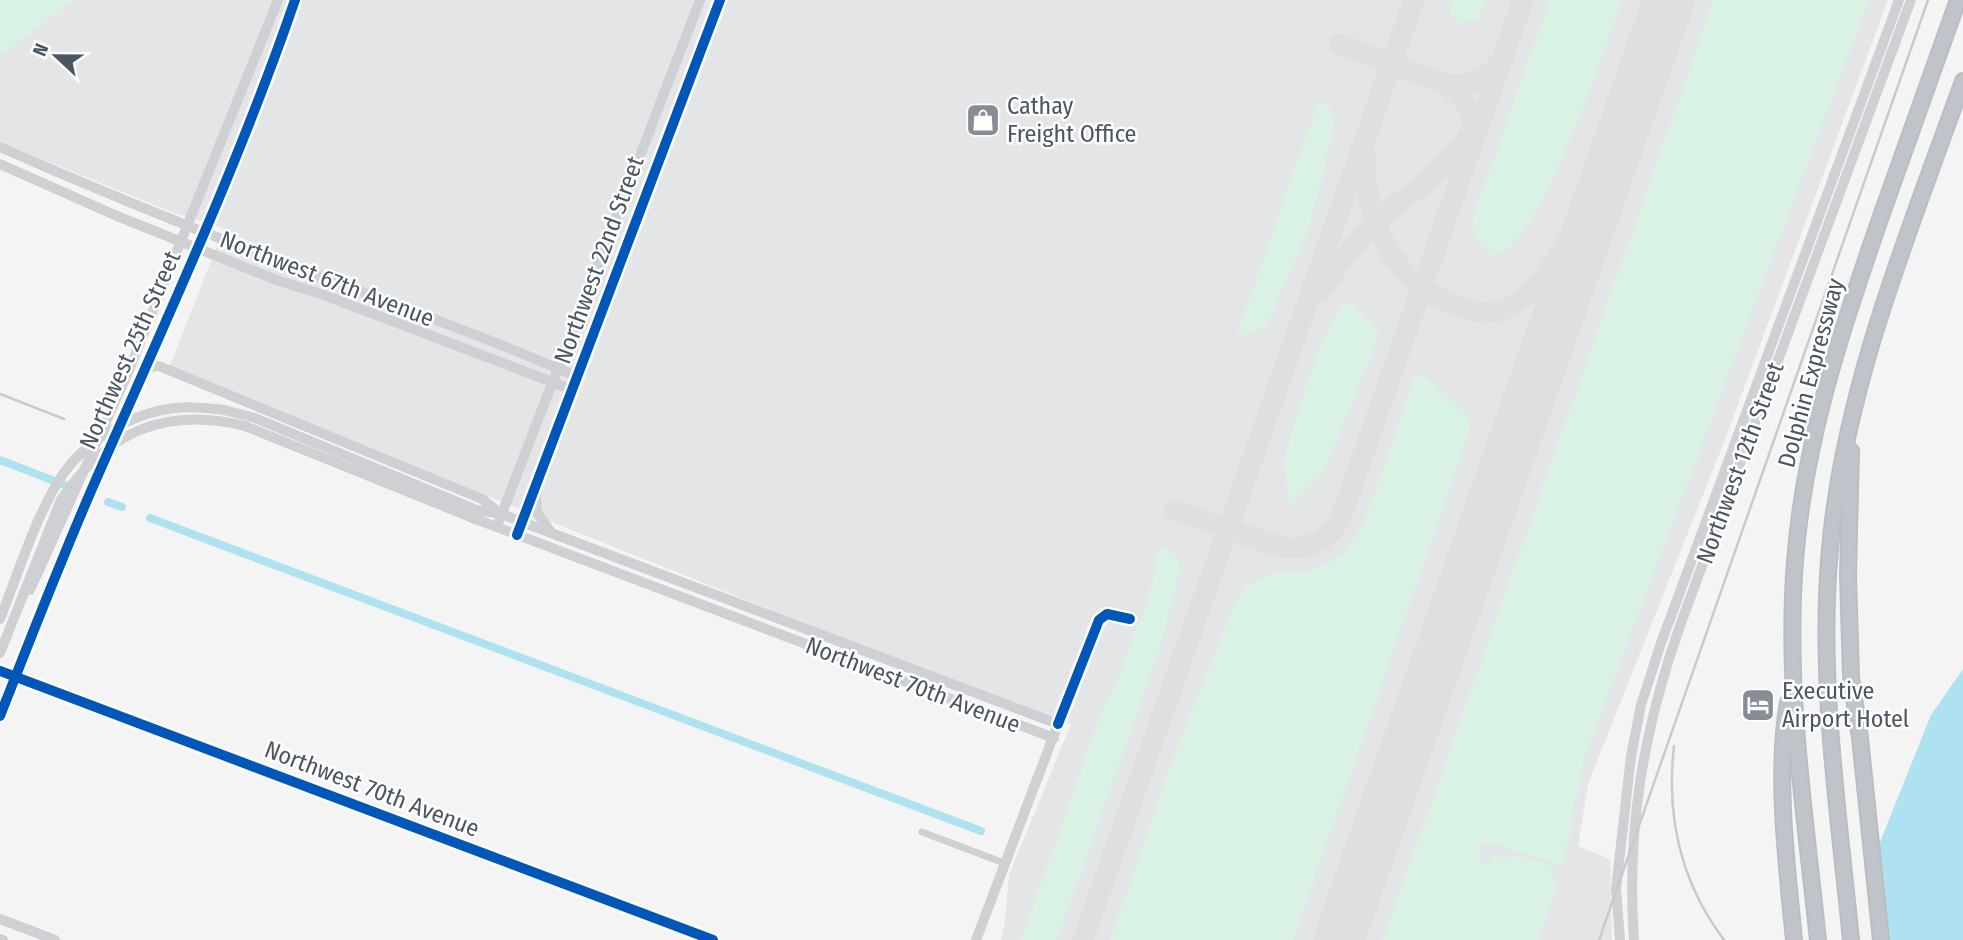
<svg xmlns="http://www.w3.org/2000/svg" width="1963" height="940" viewBox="0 0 1963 940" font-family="'Fira Sans Condensed',sans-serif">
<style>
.airport{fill:#e4e5e7}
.green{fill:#d9f2e3}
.water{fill:#aee2f0}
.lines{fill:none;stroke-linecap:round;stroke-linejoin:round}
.canal{stroke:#aee2f0;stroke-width:8}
.taxiway{stroke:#dedfe0;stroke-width:21}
.runway{stroke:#dedfe0;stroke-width:51}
.highway-casing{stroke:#b9bec3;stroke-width:18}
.street{stroke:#ced0d2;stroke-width:7}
.secondary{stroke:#ced0d4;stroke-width:10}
.highway{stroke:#bec4c9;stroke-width:14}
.rail{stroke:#c9cacc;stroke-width:2.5}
.secondary-bridge{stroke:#ced0d4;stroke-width:10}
.cycleway-casing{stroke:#fff;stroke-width:15}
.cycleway{stroke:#0057b8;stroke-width:10}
.labels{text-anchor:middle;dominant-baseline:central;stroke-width:5;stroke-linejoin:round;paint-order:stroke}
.poi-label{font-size:24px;fill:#4a5661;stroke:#fff;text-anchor:start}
.street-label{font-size:24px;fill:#4a5661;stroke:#fff}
</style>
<rect width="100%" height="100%" fill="#f4f4f4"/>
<polygon class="airport" points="0,0 1888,0 1724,442 1588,784 1578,846 1610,859 1612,940 1001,940 1005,922 1009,875 1071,724 962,687 169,368 224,228 174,213 0,142"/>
<g class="green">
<polygon points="0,0 73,0 0,56"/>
<polygon points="1450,0 1488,0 1478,18 1463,24 1452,17 1449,5"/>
<path d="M1550,0H1622C1606,45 1539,250 1494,256L1474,238L1472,220Z"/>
<polygon points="1714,0 1869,0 1585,756 1564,859 1563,863 1556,864 1487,842 1482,843 1480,862 1487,866 1492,855 1501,858 1507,854 1506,857 1513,860 1514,856 1509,853 1554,867 1552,884 1558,882 1538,940 1383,940"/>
<path d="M1319,100L1328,107L1334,124L1310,226L1269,321C1259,332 1252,337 1237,334Z"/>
<path d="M1349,303L1380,334L1324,472L1292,504L1289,499C1288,485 1284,469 1286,455C1292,429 1325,310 1349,303Z"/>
<path d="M1419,374L1425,376L1468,416L1469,433L1293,940H1110L1181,737L1237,599C1262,563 1281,579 1314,569C1339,562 1353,543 1364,522L1415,377Z"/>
<polygon points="1160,546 1175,555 1180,564 1176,588 1159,651 1057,940 1021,940 1107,696 1111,696 1150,592"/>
</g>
<polygon class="water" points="1963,669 1963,940 1887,940 1874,857 1931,715"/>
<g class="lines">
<g class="canal">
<polyline points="0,460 70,487"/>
<polyline points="108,502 122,507"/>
<polyline points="150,518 981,831"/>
</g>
<g class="taxiway">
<path d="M1340,44L1439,82C1463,89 1486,83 1500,62"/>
<path d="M1443,84C1464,95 1475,114 1473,137"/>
<path d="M1366,154C1363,200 1379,248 1412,280C1425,292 1437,298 1453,304C1471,311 1486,316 1505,309C1566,285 1620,128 1645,69"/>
<path d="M1320,293C1336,268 1355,241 1377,221C1408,194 1445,173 1468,137"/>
<path d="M1175,510L1277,546C1305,553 1330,541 1342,515L1523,0"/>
<polyline points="1083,940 1414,0"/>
</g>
<polyline class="runway" points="1339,940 1669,0"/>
<g class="highway-casing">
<g id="highway">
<polyline points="1851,451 1848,575 1851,677 1860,738 1881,940"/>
<path d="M1788,702C1775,774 1787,867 1794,940"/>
<path d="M1818,940C1805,814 1785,688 1795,561C1804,442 1841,331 1880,219C1906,146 1932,73 1958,0"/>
<path d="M1851,940C1838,807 1817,672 1831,538C1847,380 1910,230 1963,81"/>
</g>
</g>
<g class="street">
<polyline points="16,677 713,940"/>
<polyline points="1058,724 1099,620 1107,614 1130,619"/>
<polyline points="922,832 1004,863"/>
</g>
<g class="secondary">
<path d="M0,147C93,188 186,226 281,262C380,299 481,335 578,377"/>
<polyline points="0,164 117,216 279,281 324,295 573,390"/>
<polyline points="142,368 159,366 482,499 500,513"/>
<polyline points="224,410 255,418 477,510 502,514 522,522 1058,724 976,940"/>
<polyline points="245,426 473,518 1054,738"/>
<polyline points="536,493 537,513 550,531"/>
<polyline points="499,521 700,0"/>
<polyline points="520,526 720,0"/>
<polyline points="30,590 127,375 278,0"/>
<polyline points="0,671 16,677"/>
<path d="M0,716C32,635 63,554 98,475C167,318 239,163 295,0"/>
<polyline points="0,919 55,940"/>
<polyline points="0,939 3,940"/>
<polyline points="1620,940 1616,889 1631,756 1641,705 1661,643 1899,0"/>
<path d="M1634,940C1626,828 1644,728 1681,623L1911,0"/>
</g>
<use href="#highway" class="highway"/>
<g class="rail">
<polyline points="0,394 64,419"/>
<path d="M1674,746C1666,816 1681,883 1724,940"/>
<polyline points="1599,940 1928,0"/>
</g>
<g class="secondary-bridge">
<path d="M0,619C18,574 34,521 59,480C83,442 130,413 175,408C191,406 207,408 224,410"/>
<path d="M0,653L61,500C106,432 165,406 245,426"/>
</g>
<g class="cycleway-casing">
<g id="cycleway">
<polyline points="517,535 720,0"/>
<polyline points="0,671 713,940"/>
<path d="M0,716C32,635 63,554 98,475C167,318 239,163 295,0"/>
<polyline points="1058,724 1099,620 1107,614 1130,619"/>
</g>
</g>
<use href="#cycleway" class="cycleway"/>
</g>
<defs>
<g id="shop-square" transform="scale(1.75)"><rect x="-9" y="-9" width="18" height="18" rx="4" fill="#868d94" stroke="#fff"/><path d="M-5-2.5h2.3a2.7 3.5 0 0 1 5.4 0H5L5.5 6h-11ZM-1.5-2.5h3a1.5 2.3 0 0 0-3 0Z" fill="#fff"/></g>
<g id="hotel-square" transform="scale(1.75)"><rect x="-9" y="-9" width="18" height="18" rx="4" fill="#868d94" stroke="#fff"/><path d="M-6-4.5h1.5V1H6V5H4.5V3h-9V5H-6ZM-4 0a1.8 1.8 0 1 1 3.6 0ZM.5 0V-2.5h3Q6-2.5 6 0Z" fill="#fff"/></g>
</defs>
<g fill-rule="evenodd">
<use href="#shop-square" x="983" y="120"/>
<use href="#hotel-square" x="1758" y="705"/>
</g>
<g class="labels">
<g class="poi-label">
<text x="1007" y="106">Cathay<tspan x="1007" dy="28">Freight Office</tspan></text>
<text x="1782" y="691">Executive<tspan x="1782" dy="28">Airport Hotel</tspan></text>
</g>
<g class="street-label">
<text transform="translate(599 260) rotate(-70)">Northwest 22nd Street</text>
<text transform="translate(327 279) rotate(21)">Northwest 67th Avenue</text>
<text transform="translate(130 350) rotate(-66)">Northwest 25th Street</text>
<text transform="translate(1811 373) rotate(-75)">Dolphin Expressway</text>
<text transform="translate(1740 463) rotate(-70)">Northwest 12th Street</text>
<text transform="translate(913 685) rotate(21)">Northwest 70th Avenue</text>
<text transform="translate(372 789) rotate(21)">Northwest 70th Avenue</text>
</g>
</g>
<g transform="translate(56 56) rotate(292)" stroke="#ffffff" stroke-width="5" paint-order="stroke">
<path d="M0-5L12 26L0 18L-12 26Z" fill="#4a5661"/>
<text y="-10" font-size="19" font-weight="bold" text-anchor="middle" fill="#4a5661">N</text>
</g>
</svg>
